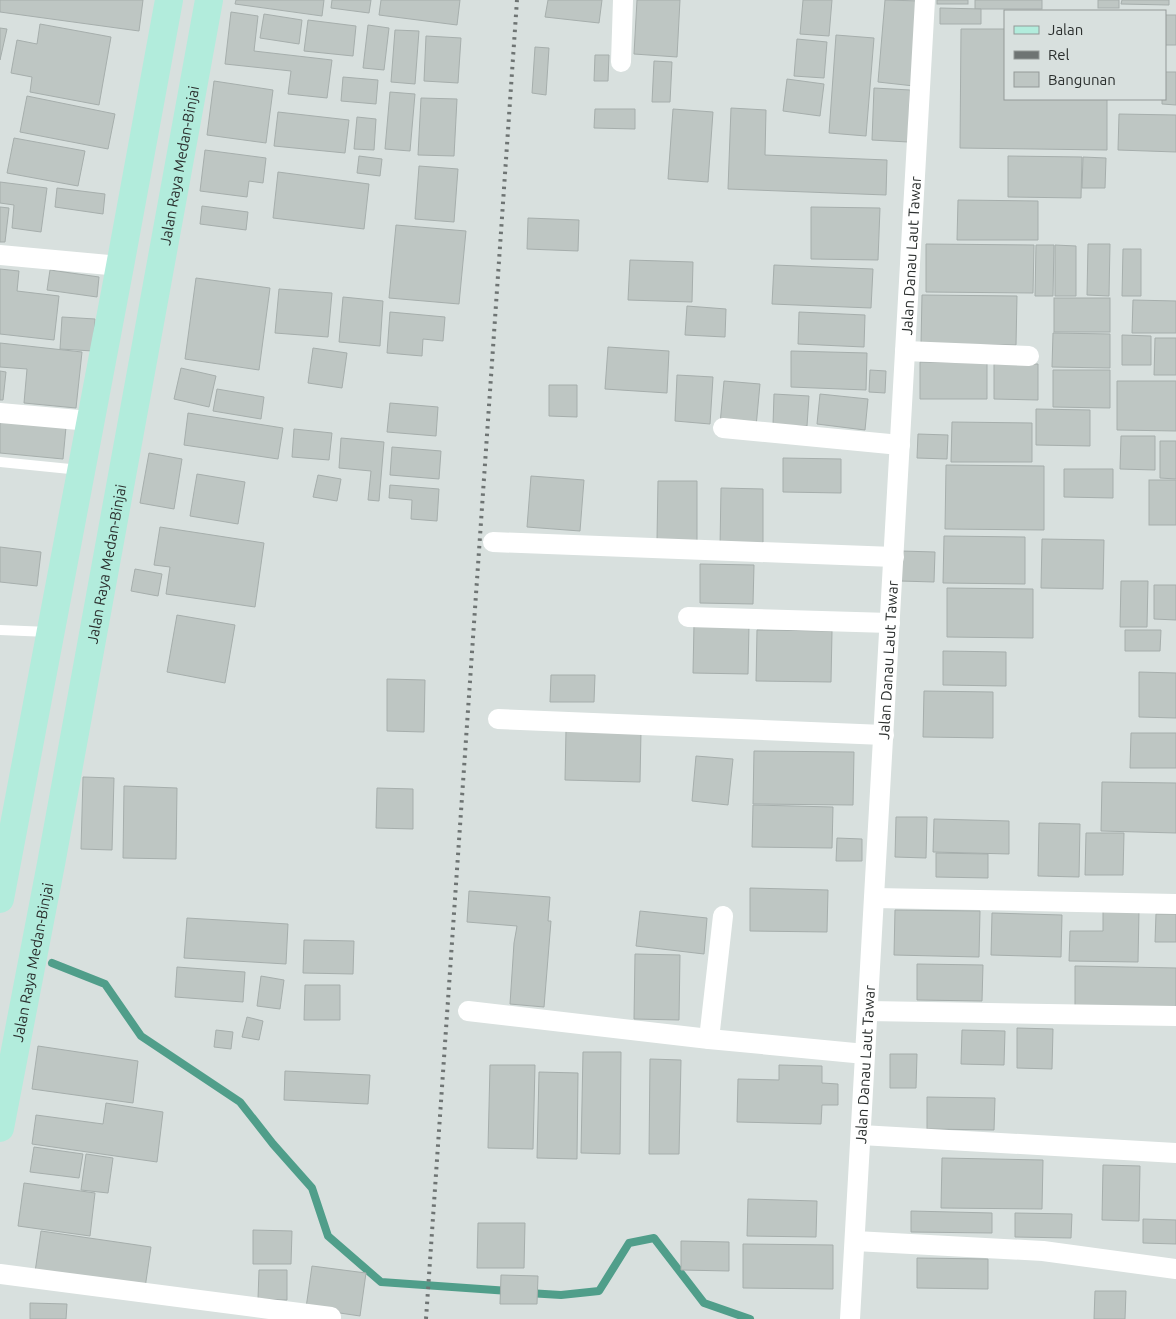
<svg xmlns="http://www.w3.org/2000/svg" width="1176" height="1319" viewBox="0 0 1176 1319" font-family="Ubuntu,sans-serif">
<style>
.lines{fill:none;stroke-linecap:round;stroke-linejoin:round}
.stream{stroke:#509e8a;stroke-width:8}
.building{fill:#bec6c3;stroke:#a6aeac}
.service{stroke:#fff;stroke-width:10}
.minor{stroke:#fff;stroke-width:20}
.primary{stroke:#b2ecdc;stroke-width:28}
.rail{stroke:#6e7473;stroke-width:4;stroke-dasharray:2.5 5;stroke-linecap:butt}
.labels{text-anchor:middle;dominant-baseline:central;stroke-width:5;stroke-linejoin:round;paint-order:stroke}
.street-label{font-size:15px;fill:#2b2f2e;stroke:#d8e0de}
</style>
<rect width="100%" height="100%" fill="#d8e0de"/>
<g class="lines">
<g class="stream">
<polyline points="52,963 105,984 141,1036 240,1102 273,1144 312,1188 328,1236 381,1282 509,1291"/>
<polyline points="528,1293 561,1295 599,1291 629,1243 654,1238 704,1303 750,1319"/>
</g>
</g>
<g class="building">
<polygon points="0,0 143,0 139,31 0,12"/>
<polygon points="236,0 324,0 322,16 235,4"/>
<polygon points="332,0 371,0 369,13 331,8"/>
<polygon points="381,0 460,0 457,25 379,15"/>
<polygon points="548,0 602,0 599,23 545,17"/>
<polygon points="637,0 680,0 677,57 634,54"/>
<polygon points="803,0 832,0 829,36 800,34"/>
<polygon points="885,0 921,1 914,86 878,82"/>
<rect x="937" y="0" width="31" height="4"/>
<rect x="975" y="0" width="67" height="9"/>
<rect x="1098" y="0" width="21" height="8"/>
<polygon points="1122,0 1169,0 1169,5 1121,4"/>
<polygon points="940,8 981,9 981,24 940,24"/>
<polygon points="231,12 258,16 254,51 332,60 327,98 288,94 291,71 225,64"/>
<polygon points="264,14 302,20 299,44 260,38"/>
<rect x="1165" y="15" width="11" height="30"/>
<polygon points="308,20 356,26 353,56 304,51"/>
<polygon points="40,24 111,37 99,105 30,92 32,77 11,73 17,40 37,44"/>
<polygon points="368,25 389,28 384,70 363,68"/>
<polygon points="0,28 7,29 0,60"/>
<polygon points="961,29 1005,29 1005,99 1107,99 1107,150 960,148"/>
<polygon points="395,30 419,31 415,84 391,82"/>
<polygon points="836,35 874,38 866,136 829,133"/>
<polygon points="426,36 461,38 458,83 424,81"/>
<polygon points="797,39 827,42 824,78 794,76"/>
<polygon points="535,47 549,48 546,95 532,93"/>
<polygon points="595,55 609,55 608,81 594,81"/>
<polygon points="654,61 672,62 670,102 652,102"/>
<polygon points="1165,72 1176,72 1176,105 1162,104 1162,99 1165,99"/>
<polygon points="343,77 378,80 376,104 341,101"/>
<polygon points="787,79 824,84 820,116 783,111"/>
<polygon points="214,81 273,90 266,143 207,135"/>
<polygon points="874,88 910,90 908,142 872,140"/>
<polygon points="390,92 415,94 410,151 385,149"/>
<polygon points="27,96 115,114 108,149 20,132"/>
<polygon points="421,98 457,99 454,156 418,155"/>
<polygon points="731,108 766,110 765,155 887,160 886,195 728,189"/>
<polygon points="595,109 635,109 635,129 594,128"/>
<polygon points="673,109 713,112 708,182 668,179"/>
<polygon points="278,112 349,120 345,153 274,146"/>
<polygon points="1119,114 1176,115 1176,152 1118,150"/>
<polygon points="357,117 376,119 374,150 354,149"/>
<polygon points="14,138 85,151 78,186 7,173"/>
<polygon points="205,150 266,158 263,183 249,181 247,197 200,191"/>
<polygon points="359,156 382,159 380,176 357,173"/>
<polygon points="1008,156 1082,157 1081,198 1008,197"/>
<polygon points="1083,157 1106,158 1105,188 1082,188"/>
<polygon points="419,166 458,169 454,222 415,219"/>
<polygon points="278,172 369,184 364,229 273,218"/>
<polygon points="0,182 47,188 41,232 12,228 14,205 0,203"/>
<polygon points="57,188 105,194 103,214 55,207"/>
<polygon points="958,200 1038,201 1038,240 957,240"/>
<polygon points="202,206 248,212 246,230 200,224"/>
<polygon points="0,207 9,208 5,242 0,242"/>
<polygon points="811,207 880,208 878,260 811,259"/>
<polygon points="528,218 579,220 578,251 527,249"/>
<polygon points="396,225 466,231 459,304 389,298"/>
<polygon points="926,244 1034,245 1033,293 926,292"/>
<polygon points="1088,244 1110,244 1109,296 1087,295"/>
<polygon points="1036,245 1054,245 1053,296 1035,296"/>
<polygon points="1055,245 1076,246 1076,296 1055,296"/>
<polygon points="1123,249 1141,249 1141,296 1122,296"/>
<polygon points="630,260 693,262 692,302 628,300"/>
<polygon points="774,265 873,269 871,308 772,304"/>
<polygon points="0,269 19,271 17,291 59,296 54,340 0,334"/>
<polygon points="50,270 99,277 97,297 47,290"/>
<polygon points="196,278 270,288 259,370 185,359"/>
<polygon points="279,289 332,293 328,337 275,333"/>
<polygon points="922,295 1017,296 1016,345 921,344"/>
<polygon points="343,297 383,301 380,346 339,342"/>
<rect x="1054" y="298" width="56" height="34"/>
<polygon points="1133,300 1176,301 1176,333 1132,333"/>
<polygon points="687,306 726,309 725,337 685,335"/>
<polygon points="390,312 445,317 443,341 423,339 422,356 387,353"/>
<polygon points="799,312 865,315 864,347 798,344"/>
<polygon points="62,317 95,319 93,351 60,349"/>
<polygon points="1053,333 1110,334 1110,368 1052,367"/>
<polygon points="1122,335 1151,336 1151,365 1122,365"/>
<polygon points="1155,338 1176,338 1176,375 1154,375"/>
<polygon points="0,343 82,352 76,408 24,403 27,369 0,367"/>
<polygon points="608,347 669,351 667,393 605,389"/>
<polygon points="313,348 347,353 342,388 308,383"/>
<polygon points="791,351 867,353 866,390 791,387"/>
<polygon points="920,362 987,363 987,399 920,399"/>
<polygon points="994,364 1038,364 1038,400 994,399"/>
<polygon points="181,368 216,376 209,407 174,399"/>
<polygon points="870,370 886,371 885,393 869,392"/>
<polygon points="1053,370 1110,370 1110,408 1053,407"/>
<polygon points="0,371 6,372 3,400 0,400"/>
<polygon points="677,375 713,377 710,424 675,421"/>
<polygon points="724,381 760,384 756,427 720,424"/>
<polygon points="1117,381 1176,381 1176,431 1117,430"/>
<polygon points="549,385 577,385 577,417 549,416"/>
<polygon points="217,389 264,397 261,419 213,411"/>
<polygon points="774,394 809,396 807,426 773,425"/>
<polygon points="820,394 868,399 865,430 817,424"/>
<polygon points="390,403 438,407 436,436 387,432"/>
<polygon points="1036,409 1090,410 1090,446 1036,445"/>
<polygon points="188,413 283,428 278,459 184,445"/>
<polygon points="0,420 66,427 63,459 0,453"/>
<polygon points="952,422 1032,423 1032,462 951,462"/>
<polygon points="294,429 332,433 329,460 292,457"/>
<polygon points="918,434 948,435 947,459 917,458"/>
<polygon points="1121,436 1155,436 1155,470 1120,469"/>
<polygon points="341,438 384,442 379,501 368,500 371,471 339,468"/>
<polygon points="1160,441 1176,441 1176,479 1160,478"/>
<polygon points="392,447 441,451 439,479 390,475"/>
<polygon points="149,453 182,459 174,509 140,503"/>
<polygon points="783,458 841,459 841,493 783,492"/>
<polygon points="946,465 1044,466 1044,530 945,529"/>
<polygon points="1064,469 1113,469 1113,498 1064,497"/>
<polygon points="197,474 245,482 238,524 190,516"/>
<polygon points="318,475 341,479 337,501 313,497"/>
<polygon points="531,476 584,480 580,531 527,527"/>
<rect x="1149" y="480" width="27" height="45"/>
<polygon points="658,481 697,481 697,541 657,540"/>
<polygon points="390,485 439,489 437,521 411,519 412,500 389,498"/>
<polygon points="721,488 763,489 763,549 720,548"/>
<polygon points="160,527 264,543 255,607 166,594 170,567 154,565"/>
<polygon points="944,536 1025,537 1025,584 943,583"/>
<polygon points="1042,539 1104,540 1103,589 1041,588"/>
<polygon points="0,547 41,552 37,586 0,582"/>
<polygon points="901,551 935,552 934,582 900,581"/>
<polygon points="700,564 754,565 753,604 700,603"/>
<polygon points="135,569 162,574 158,596 131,591"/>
<polygon points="1121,581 1148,581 1147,627 1120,627"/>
<polygon points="1154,585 1176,585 1176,620 1154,619"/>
<polygon points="947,588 1033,589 1033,638 947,637"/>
<polygon points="177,615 235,625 225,683 167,672"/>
<polygon points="694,624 749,625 748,674 693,673"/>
<polygon points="757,630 832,631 831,682 756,681"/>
<polygon points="1125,630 1161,630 1160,651 1125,651"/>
<polygon points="943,651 1006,652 1006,686 943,685"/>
<polygon points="1139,672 1176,673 1176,718 1139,717"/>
<polygon points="551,675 595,675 594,702 550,702"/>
<polygon points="387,679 425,680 424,732 387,731"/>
<polygon points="924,691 993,692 993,738 923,737"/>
<polygon points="566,730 641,731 640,782 565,780"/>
<polygon points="1131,733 1176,733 1176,768 1130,768"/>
<polygon points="754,751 854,752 853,805 753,804"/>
<polygon points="696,756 733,759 728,805 692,801"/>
<polygon points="83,777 114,778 112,850 81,849"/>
<polygon points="1102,782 1176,783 1176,833 1101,831"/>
<polygon points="124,786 177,788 176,859 123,858"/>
<polygon points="377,788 413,789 413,829 376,828"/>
<polygon points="753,805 833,807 832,848 752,847"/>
<polygon points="896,817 927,817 926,858 895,857"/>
<polygon points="934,819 1009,821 1009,854 933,852"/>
<polygon points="1039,823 1080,824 1079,877 1038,876"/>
<polygon points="1086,833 1124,833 1123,875 1085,875"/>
<polygon points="837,838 862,839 862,861 836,861"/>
<polygon points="936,853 988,854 988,878 936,877"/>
<polygon points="750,888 828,890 827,932 750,931"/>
<polygon points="469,891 550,897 548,921 551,921 544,1007 510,1004 514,943 517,926 467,922"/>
<polygon points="895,910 980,911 979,957 894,955"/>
<polygon points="1103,910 1139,910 1138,962 1069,961 1070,931 1103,931"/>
<polygon points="640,911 707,918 704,954 636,946"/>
<polygon points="992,913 1062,915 1061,957 991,955"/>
<polygon points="1156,914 1176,914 1176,942 1155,942"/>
<polygon points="187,918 288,924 286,964 184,958"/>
<polygon points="304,940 354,941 353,974 303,973"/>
<polygon points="635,954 680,955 679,1020 634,1019"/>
<polygon points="917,964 983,965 982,1001 917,1000"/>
<polygon points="1075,966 1176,968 1176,1008 1075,1006"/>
<polygon points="177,967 245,972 243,1002 175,997"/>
<polygon points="261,976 284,980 280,1009 257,1006"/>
<polygon points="305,985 340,985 340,1020 304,1020"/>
<polygon points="247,1017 263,1021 259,1040 242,1037"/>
<polygon points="1017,1028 1053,1029 1052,1069 1017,1068"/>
<polygon points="216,1030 233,1032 231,1049 214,1047"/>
<polygon points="962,1030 1005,1031 1004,1065 961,1064"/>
<polygon points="38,1046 138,1061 133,1103 32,1089"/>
<polygon points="583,1052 621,1052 620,1154 581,1153"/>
<polygon points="890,1054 917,1054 916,1088 890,1088"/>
<polygon points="650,1059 681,1060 679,1154 649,1154"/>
<polygon points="490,1065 535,1065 533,1149 488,1148"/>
<polygon points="779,1065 822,1066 822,1083 838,1084 838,1105 822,1105 821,1124 737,1122 738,1079 779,1080"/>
<polygon points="285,1071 370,1075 368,1104 284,1100"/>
<polygon points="539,1072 578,1073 577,1159 537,1158"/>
<polygon points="927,1097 995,1098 994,1130 927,1129"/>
<polygon points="106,1103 163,1112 157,1162 32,1144 36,1115 103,1124"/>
<polygon points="34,1147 83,1154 79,1178 30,1172"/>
<polygon points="86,1154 113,1158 108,1193 81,1190"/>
<polygon points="942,1158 1043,1160 1042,1209 941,1208"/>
<polygon points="1103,1165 1140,1166 1139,1221 1102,1220"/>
<polygon points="24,1183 95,1193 90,1236 18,1226"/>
<polygon points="748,1199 817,1201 816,1237 747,1236"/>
<polygon points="911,1211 992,1213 992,1233 911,1232"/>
<polygon points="1015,1213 1072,1214 1071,1238 1015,1237"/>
<polygon points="1143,1219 1176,1220 1176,1244 1143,1243"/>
<polygon points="478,1223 525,1223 524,1268 477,1268"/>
<polygon points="253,1230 292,1231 291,1264 253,1264"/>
<polygon points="41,1231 151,1247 145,1288 35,1272"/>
<polygon points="681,1241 729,1242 729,1271 681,1270"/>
<polygon points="743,1244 833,1245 833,1289 743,1288"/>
<polygon points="917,1258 988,1259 988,1289 917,1288"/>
<polygon points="312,1266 366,1273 360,1316 306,1308"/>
<polygon points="259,1270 287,1270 287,1300 258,1299"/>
<polygon points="501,1275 538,1276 537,1304 500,1304"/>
<polygon points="1095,1291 1126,1291 1125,1319 1094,1319"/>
<polygon points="30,1303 67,1304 66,1319 30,1319"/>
</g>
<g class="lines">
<g class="service">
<polyline points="0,462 80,470"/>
<polyline points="0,630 49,632"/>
</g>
<g class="minor">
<polyline points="621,62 623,0"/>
<polyline points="0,255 120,266"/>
<polyline points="905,351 1029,356"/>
<polyline points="0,413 90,421"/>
<polyline points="723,428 900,445"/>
<polyline points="493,542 894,557"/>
<polyline points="688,617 890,623"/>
<polyline points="498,719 884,735"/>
<polyline points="875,898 1176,904"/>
<polyline points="468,1011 709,1039 865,1054"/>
<polyline points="868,1011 1176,1016"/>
<polyline points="709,1039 723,916"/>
<polyline points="861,1135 1176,1153"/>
<polyline points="855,1241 1043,1251 1176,1269"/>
<polyline points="0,1274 331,1317"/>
<path id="s1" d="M850,1319L925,0"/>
</g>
<g class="primary">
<polyline points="0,899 120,266 169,0"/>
<path id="s2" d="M0,1128L51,864L209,0"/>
</g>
<polyline class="rail" points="426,1319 517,0"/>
</g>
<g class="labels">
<g class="street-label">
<text stroke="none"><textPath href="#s2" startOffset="979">Jalan Raya Medan-Binjai</textPath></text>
<text stroke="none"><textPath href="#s1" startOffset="1065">Jalan Danau Laut Tawar</textPath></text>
<text stroke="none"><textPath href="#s2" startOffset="574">Jalan Raya Medan-Binjai</textPath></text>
<text stroke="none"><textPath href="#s1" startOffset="660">Jalan Danau Laut Tawar</textPath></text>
<text stroke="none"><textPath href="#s2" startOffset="169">Jalan Raya Medan-Binjai</textPath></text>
<text stroke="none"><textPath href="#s1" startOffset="255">Jalan Danau Laut Tawar</textPath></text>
</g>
</g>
<rect x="1004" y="10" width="162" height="90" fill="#d8e0de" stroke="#939998"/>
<rect x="1014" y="26" width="25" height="8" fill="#b2ecdc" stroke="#939998"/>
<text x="1048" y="35" font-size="15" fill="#2b2f2e">Jalan</text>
<rect x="1014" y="51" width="25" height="8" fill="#6e7473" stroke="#939998"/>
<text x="1048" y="60" font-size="15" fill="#2b2f2e">Rel</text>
<rect x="1014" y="72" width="25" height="15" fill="#bec6c3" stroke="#939998"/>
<text x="1048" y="85" font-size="15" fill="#2b2f2e">Bangunan</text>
</svg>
